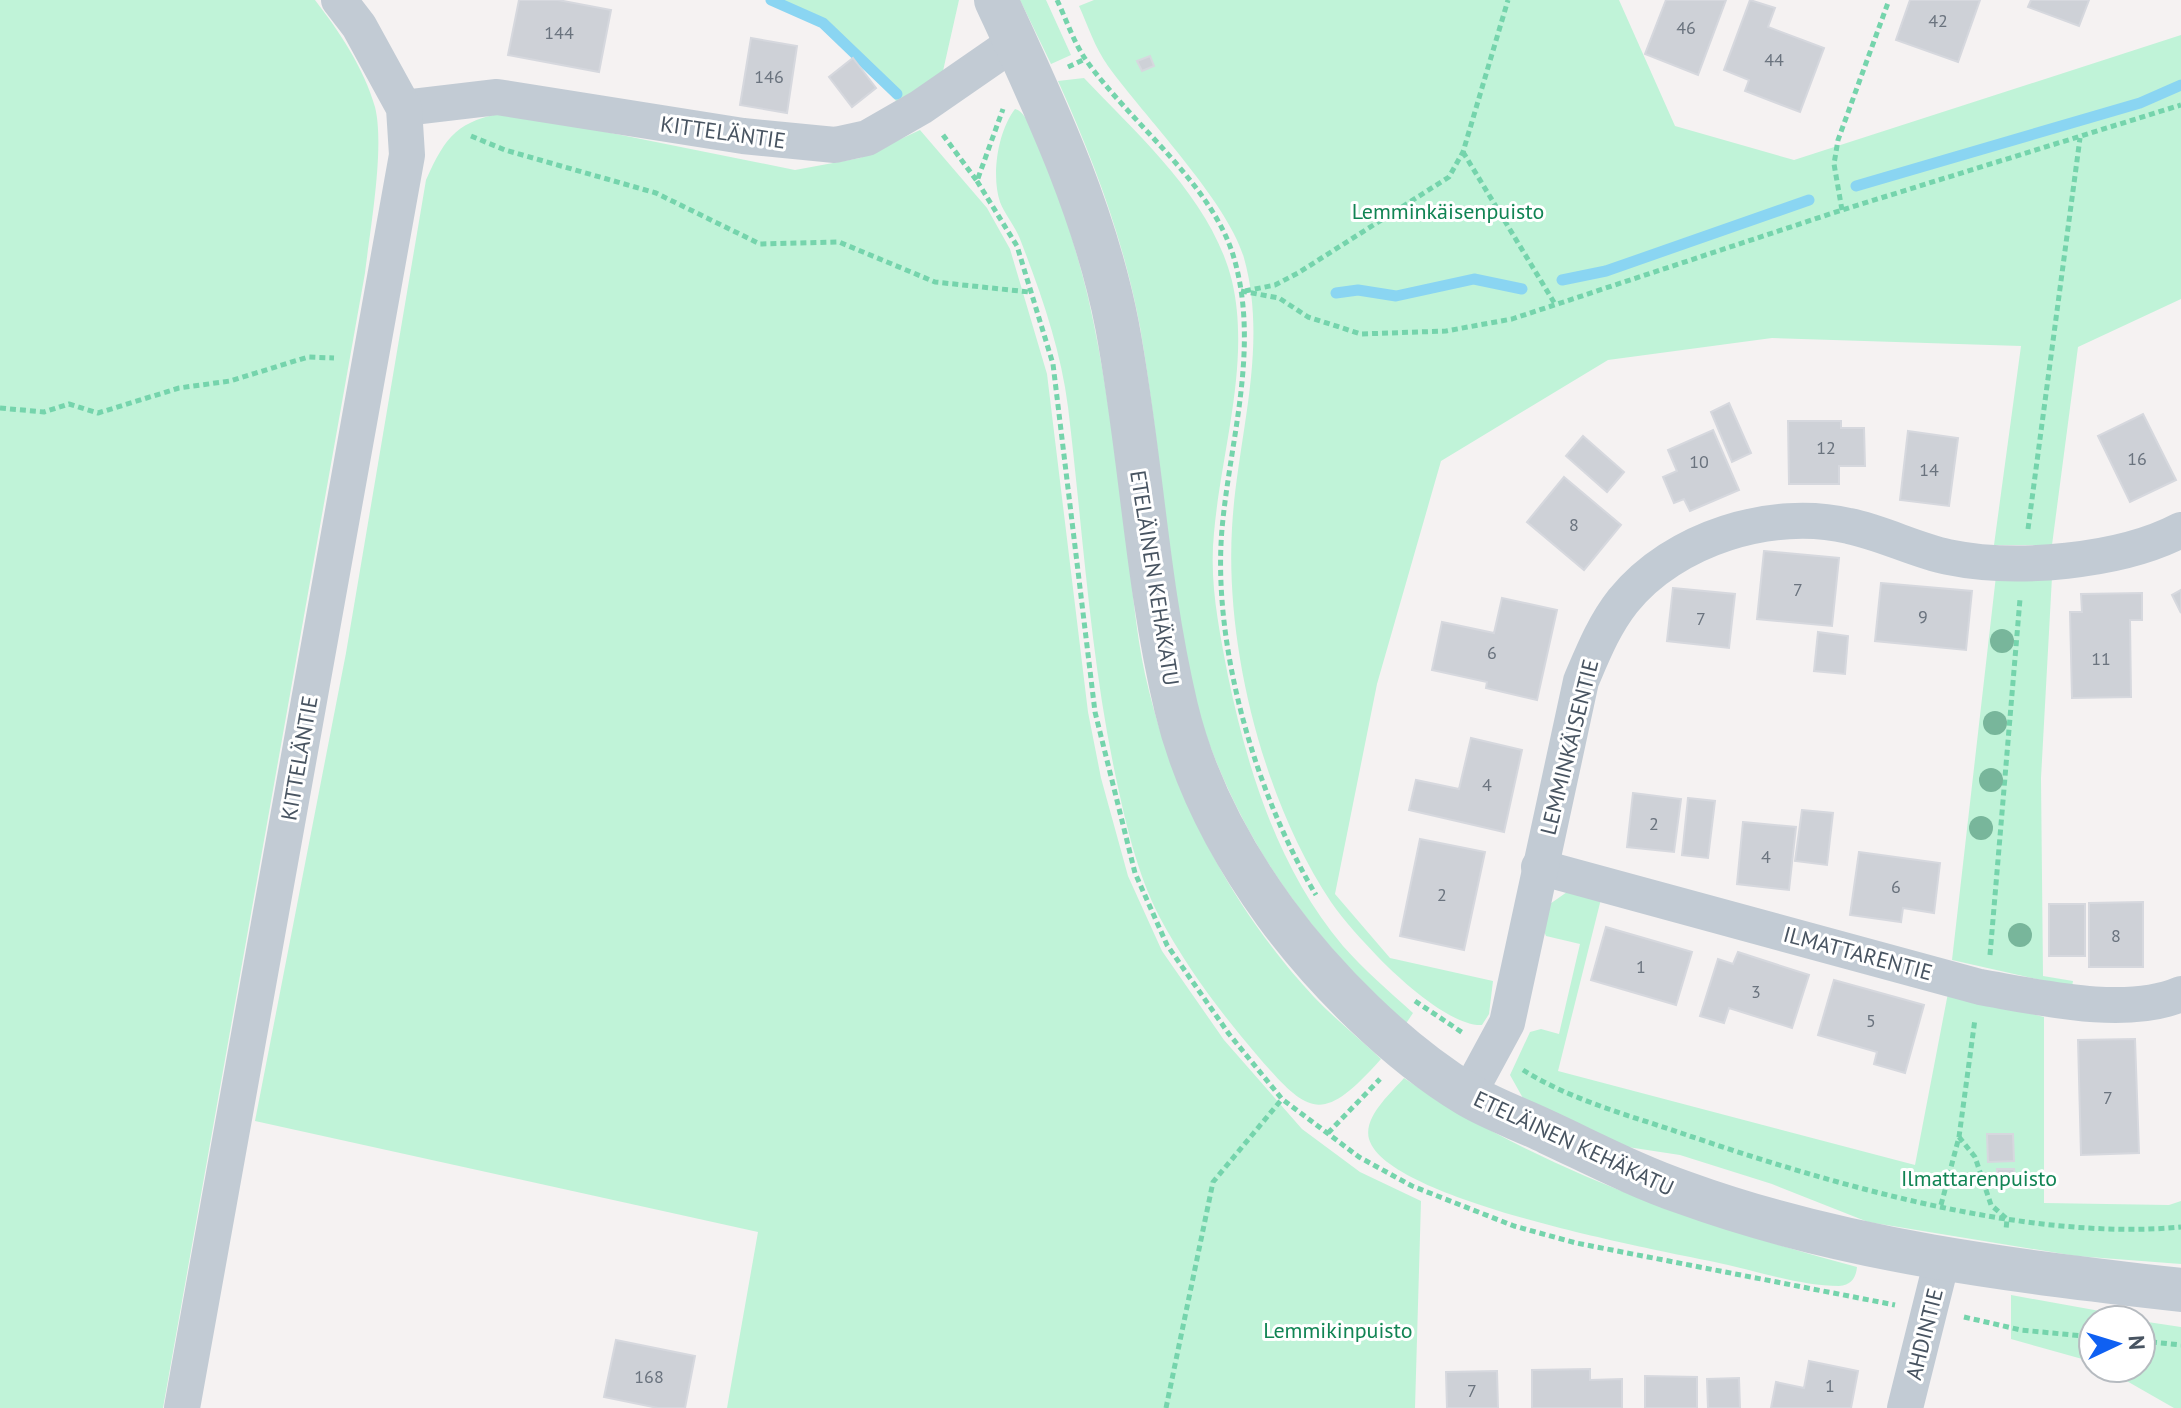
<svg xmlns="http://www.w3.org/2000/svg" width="2181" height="1408" viewBox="0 0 2181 1408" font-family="'PT Sans',sans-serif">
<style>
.green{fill:#c0f3d8}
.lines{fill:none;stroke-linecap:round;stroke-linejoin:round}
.stream{stroke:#8ad5f2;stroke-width:11}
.building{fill:#ced1d7;stroke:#d6d8de;stroke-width:2}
.path{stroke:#75d4ac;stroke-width:5;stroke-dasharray:6 4;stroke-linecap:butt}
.minor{stroke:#c2cbd4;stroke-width:36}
.tertiary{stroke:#c2cbd4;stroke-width:44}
.tree{fill:#78b69b}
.labels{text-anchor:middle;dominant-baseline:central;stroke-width:6;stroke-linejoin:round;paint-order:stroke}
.number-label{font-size:18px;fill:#6a737e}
.street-label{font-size:22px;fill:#485461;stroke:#fff}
.park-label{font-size:22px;fill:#118454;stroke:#fff}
</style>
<rect width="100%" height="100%" fill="#f5f2f2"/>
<g class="green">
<path d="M0,0H315C339,31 364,68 375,107C385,147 370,230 365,273L163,1408H0Z"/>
<polygon points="779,0 959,0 943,71 902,108 837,32"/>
<polygon points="1020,0 1046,0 1071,55 1051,64"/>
<path d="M1094,0H1619L1675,126L1794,160L2181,35V299L2078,347L2052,545H1994L2021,346L1772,338L1608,360L1441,461L1377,684L1335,894L1390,958L1493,981L1489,1014L1482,1025C1452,1027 1399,979 1378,957C1362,940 1345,922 1331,902C1264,802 1225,648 1232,528C1237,438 1269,348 1244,258C1228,202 1144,116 1108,66C1095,48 1088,26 1079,6Z"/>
<path d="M1084,78C1139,136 1212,200 1232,281C1251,362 1221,452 1214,533C1209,582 1219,628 1228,676C1248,772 1279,870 1343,946C1364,970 1389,991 1413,1013L1405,1025C1319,942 1256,864 1212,751C1190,694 1182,633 1173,573C1162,492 1154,409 1140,327C1124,241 1094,161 1058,81Z"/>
<path d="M1015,109C1041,114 1081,268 1088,297C1108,384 1117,472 1129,560C1134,604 1138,649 1149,691C1177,804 1235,912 1314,997C1335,1019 1359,1038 1381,1059C1322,1125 1309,1116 1256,1054C1220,1012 1185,965 1159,916C1137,873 1126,824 1116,778C1090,656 1083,531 1068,407C1061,350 1041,293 1020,239C1015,226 1005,215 1000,202C991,175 998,131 1015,109Z"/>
<path d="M507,112L795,170L860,158L920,130L987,208L1010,249L1047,374L1088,712L1101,778L1128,876L1162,951L1224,1040L1302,1129L1360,1172L1421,1201L1415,1408H727L758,1232L255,1121L346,653L426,180C446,135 458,121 507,112Z"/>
<polygon points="1996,576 2052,577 2041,778 2043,976 2073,981 2072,987 1952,960"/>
<polygon points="1567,892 1601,899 1558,1071 1915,1165 1948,993 2044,1017 2044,1203 2169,1205 2181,1201 2181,1264 2076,1256 1868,1222 1772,1184 1680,1155 1621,1146 1524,1100 1510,1075 1530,1032 1541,1029 1559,1034 1580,944 1546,936 1542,927 1547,906"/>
<path d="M1404,1078C1539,1170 1700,1225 1857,1267C1856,1278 1851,1285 1839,1286C1800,1286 1757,1271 1719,1263C1658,1250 1387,1201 1369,1139C1363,1117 1391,1093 1404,1078Z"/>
<polygon points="2011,1295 2111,1313 2111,1317 2135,1320 2093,1320 2093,1362 2011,1339"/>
<polygon points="2141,1321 2181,1327 2181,1408 2174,1408 2104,1368 2141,1368"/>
</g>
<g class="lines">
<g class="stream">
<polyline points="771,0 823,23 897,94"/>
<polyline points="1856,186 2140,103 2181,85"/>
<polyline points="1562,280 1606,271 1809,200"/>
<polyline points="1336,293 1358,290 1396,296 1474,279 1522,289"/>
</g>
</g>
<g class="building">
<polygon points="519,0 558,0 611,10 599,72 508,55"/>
<polygon points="1666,0 1726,0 1698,75 1645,54"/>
<polygon points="1750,0 1775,8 1768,27 1824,48 1800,112 1745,91 1749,80 1724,70"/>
<polygon points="1910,0 1980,0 1958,62 1896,40"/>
<polygon points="2031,0 2089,0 2079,26 2028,7"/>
<polygon points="751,38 797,46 787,113 740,105"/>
<polygon points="1150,56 1154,66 1142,71 1137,61"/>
<polygon points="853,58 876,88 852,107 829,77"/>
<polygon points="1729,403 1751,453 1732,462 1711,412"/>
<polygon points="2143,414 2176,480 2130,502 2098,436"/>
<polygon points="1788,421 1841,421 1841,428 1864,428 1865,466 1839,466 1839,484 1789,484"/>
<polygon points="1713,430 1739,490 1690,511 1684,499 1674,503 1663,477 1677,471 1668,450"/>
<polygon points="1908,431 1958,438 1949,506 1900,500"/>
<polygon points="1583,436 1624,472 1607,492 1566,456"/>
<polygon points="1564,477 1621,525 1584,570 1527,522"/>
<polygon points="1764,551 1839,558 1832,626 1757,619"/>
<polygon points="1881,583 1972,591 1966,650 1875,641"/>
<polygon points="1673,588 1735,594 1729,648 1667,641"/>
<polygon points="2181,590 2181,613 2172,595"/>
<polygon points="2142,593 2142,620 2130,620 2131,697 2072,698 2070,612 2082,612 2081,594"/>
<polygon points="1502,598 1557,610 1537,700 1486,688 1487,682 1432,670 1442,622 1494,633"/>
<polygon points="1818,632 1848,636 1845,674 1814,671"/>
<polygon points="1471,738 1522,750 1504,832 1409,810 1416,780 1459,789"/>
<polygon points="1633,793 1681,799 1674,852 1627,847"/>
<polygon points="1688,798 1715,801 1708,858 1682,855"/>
<polygon points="1802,810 1833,813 1827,865 1795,861"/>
<polygon points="1743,822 1796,827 1789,890 1737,884"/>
<polygon points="1420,839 1485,852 1464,950 1400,936"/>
<polygon points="1859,852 1940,863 1934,913 1903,908 1901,922 1850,915"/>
<polygon points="2143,902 2143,967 2089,967 2089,903"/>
<rect x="2049" y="904" width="36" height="52"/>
<polygon points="1606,927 1692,952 1676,1005 1591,980"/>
<polygon points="1738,952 1809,975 1792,1028 1729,1008 1724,1023 1700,1016 1718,959 1733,964"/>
<polygon points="1834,980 1924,1005 1905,1073 1874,1064 1877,1052 1818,1035"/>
<polygon points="2135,1039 2139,1153 2081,1155 2078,1040"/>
<polygon points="1987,1134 2013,1134 2014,1161 1988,1162"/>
<polygon points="1997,1169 2014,1169 2015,1180 1997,1180"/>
<polygon points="616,1340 695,1356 685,1408 658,1408 604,1397"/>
<polygon points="1809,1361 1858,1371 1851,1408 1771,1408 1776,1382 1804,1388"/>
<polygon points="1590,1369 1590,1380 1622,1379 1622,1408 1532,1408 1532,1370"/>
<polygon points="1497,1371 1498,1408 1447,1408 1446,1372"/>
<polygon points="1645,1376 1697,1377 1697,1408 1645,1408"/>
<polygon points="1739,1378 1740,1408 1708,1408 1707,1379"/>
</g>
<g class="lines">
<g class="path">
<path d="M1057,0C1066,19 1074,43 1086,60C1130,123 1212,183 1234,258C1260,348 1230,439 1222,529C1212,646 1256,795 1316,895"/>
<polyline points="1068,67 1085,59"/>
<polyline points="943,135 977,181 1003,109"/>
<polyline points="471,136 505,150 656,193 760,244 839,242 935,282 1029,292"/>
<polyline points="1463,152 1555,304"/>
<polyline points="977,181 1017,246 1053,364 1095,712 1135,873 1167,945 1229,1034 1282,1099 1359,1157 1412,1186 1514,1226 1576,1243 1895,1305"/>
<polyline points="1842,210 1834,164 1838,140 1889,0"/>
<polyline points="1241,291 1279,298 1308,317 1361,334 1446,331 1512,319 1842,210 2181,105"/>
<polyline points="1245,291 1275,285 1298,273 1449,177 1463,152 1508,0"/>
<polyline points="0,408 44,412 69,404 98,413 179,388 230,381 308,357 334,358"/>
<polyline points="2028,529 2080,138"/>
<polyline points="1990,955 2020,599"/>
<polyline points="1415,1001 1463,1033"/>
<path d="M1523,1070C1571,1100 1628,1115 1681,1133C1827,1183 2027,1242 2181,1227"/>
<polyline points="1328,1133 1380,1079"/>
<polyline points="1959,1137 1975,1157 1991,1205 2007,1219 2006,1230"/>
<polyline points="1941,1205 1959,1137 1975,1019"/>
<polyline points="1964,1317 2021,1330 2093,1337"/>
<polyline points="2141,1341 2181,1345"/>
<polyline points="1166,1408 1213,1182 1282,1099"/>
</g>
<g class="minor">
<polyline points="404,108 497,97 743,136 835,145 867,138 921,107 1015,42"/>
<path d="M1539,867L1980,987C2038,997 2125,1018 2181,994"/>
<path d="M1468,1095L1507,1023L1581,681C1593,653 1604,625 1623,601C1674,538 1772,508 1849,526C1883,533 1915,550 1948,557C2015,571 2120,562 2181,530"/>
<polyline points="182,1408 407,155 404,108 359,26 339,0"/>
<polyline points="1905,1408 1942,1260"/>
</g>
<path class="tertiary" d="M996,0C1044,104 1095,211 1117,325C1141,452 1146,581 1176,707C1194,782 1230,850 1275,912C1323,978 1397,1052 1468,1095C1493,1110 1523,1120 1549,1133C1594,1154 1638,1177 1685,1193C1845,1251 2014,1271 2181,1290"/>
</g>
<g class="tree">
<circle cx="2002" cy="641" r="12"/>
<circle cx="1995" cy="723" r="12"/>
<circle cx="1991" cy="780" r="12"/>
<circle cx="1981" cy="828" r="12"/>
<circle cx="2020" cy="935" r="12"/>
</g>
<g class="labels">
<g class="number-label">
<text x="1938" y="20">42</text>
<text x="1686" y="27">46</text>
<text x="559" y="32">144</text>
<text x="1774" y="59">44</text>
<text x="769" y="76">146</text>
<text x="1826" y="447">12</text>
<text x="2137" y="458">16</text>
<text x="1699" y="461">10</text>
<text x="1929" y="469">14</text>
<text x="1574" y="524">8</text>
<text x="1798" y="589">7</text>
<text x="1923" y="616">9</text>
<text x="1701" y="618">7</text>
<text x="1492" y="652">6</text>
<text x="2101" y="658">11</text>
<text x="1487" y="784">4</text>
<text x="1654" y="823">2</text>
<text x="1766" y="856">4</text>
<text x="1896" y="886">6</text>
<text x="1442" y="894">2</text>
<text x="2116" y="935">8</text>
<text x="1641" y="966">1</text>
<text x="1756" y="991">3</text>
<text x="1871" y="1020">5</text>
<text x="2108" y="1097">7</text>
<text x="649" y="1376">168</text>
<text x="1830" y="1385">1</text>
<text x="1472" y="1390">7</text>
</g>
<g class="street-label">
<text transform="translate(723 132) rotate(8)">KITTELÄNTIE</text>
<text transform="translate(1155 578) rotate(81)">ETELÄINEN KEHÄKATU</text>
<text transform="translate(1569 747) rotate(-76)">LEMMINKÄISENTIE</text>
<text transform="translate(299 758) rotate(-80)">KITTELÄNTIE</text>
<text transform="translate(1858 953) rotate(15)">ILMATTARENTIE</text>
<text transform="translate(1574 1143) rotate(25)">ETELÄINEN KEHÄKATU</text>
<text transform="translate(1924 1334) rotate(-76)">AHDINTIE</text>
</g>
<g class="park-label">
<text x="1448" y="211">Lemminkäisenpuisto</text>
<text x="1979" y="1178">Ilmattarenpuisto</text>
<text x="1338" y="1330">Lemmikinpuisto</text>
</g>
</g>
<g transform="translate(2117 1344) rotate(86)"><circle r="38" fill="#ffffff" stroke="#b6bbc0" stroke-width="2"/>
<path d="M0-6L14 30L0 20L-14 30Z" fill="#0f60f2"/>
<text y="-12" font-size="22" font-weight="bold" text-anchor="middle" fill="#485461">N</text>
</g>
</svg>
